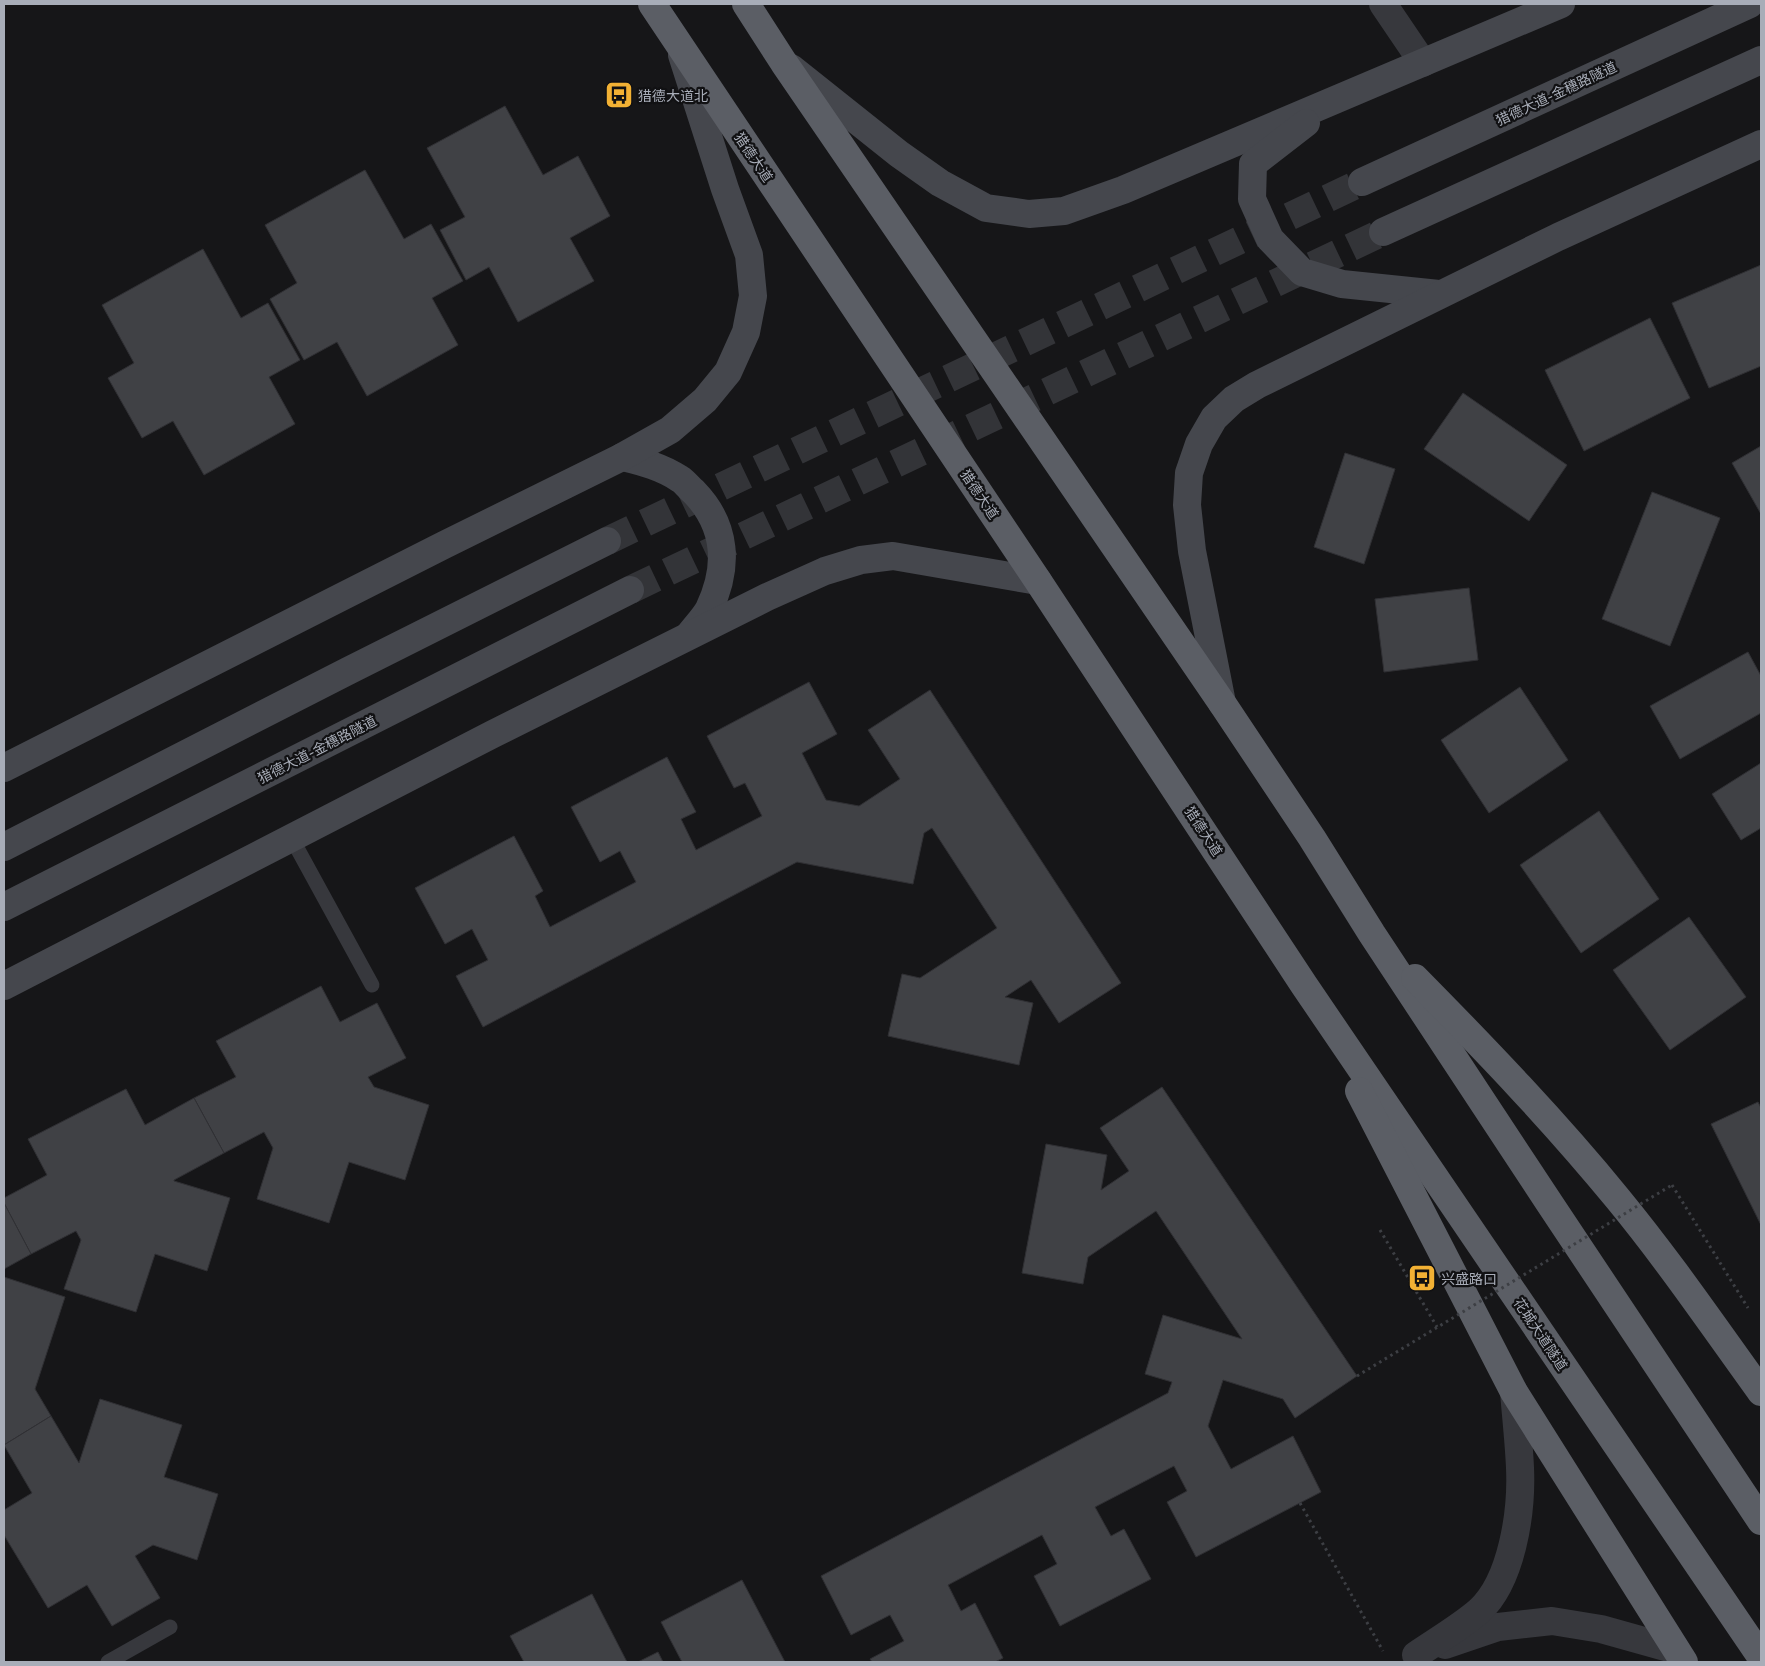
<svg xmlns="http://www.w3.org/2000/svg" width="1765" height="1666" viewBox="0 0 1765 1666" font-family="'Golos Text','Noto Sans SC',sans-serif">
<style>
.building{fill:#404145;stroke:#303034}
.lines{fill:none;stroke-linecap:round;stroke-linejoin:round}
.secondary-tunnel{stroke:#333438;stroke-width:28;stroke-dasharray:28 14;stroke-linecap:butt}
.path{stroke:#3d3f44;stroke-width:3;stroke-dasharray:2.5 4;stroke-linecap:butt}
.service{stroke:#37383d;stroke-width:15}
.minor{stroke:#37383d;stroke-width:28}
.tertiary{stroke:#37383d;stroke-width:28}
.secondary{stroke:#45474d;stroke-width:28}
.trunk{stroke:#5b5e65;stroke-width:28}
.path-bridge{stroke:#3d3f44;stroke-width:3;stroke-dasharray:2.5 4;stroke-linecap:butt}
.labels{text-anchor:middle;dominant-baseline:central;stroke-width:4.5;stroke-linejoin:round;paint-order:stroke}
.street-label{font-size:14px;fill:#a8adb8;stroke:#111113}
.poi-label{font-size:14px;fill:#a8adb8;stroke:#111113;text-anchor:start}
</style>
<rect width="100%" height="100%" fill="#161618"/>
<g class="building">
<polygon points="505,106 543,175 578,156 610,216 570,238 594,281 518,322 489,267 466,280 440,230 465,217 427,148"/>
<polygon points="365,170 404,239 431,224 463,281 432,298 458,345 367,396 337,342 304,360 270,299 297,283 265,225"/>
<polygon points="203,249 241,318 268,303 300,360 269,377 295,424 204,475 173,421 142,438 108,378 134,363 102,305"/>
<polygon points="1761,265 1761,366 1709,388 1672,303"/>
<polygon points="1650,318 1690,398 1584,451 1545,370"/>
<polygon points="1463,393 1567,465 1529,521 1424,449"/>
<polygon points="1761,446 1761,514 1732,463"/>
<polygon points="1345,453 1395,469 1364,564 1314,547"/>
<polygon points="1652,492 1720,518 1670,646 1602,619"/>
<polygon points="1469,588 1478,660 1384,672 1375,599"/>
<polygon points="1748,652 1761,676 1761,713 1680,759 1650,706"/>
<polygon points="809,682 837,734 802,753 826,800 859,806 900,779 868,730 930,690 1121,983 1059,1023 1031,980 1005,997 1033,1003 1019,1065 888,1036 902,974 920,978 997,928 932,828 924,833 913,884 797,862 483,1027 456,976 488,960 472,929 445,944 415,888 514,836 543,891 535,896 550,927 636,882 620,851 600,862 571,807 667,757 696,812 681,819 696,850 762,816 745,783 734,788 707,736"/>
<polygon points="1520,687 1568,760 1489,813 1441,740"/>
<polygon points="1761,763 1761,828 1741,840 1712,794"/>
<polygon points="1599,811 1659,899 1581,953 1520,865"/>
<polygon points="1689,917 1746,997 1670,1050 1613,970"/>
<polygon points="321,986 340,1022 377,1003 406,1058 368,1077 374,1087 429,1105 405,1180 349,1162 329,1223 257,1199 273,1148 264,1132 224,1153 194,1098 236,1077 216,1041"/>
<polygon points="1162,1087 1357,1376 1295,1418 1283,1399 1223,1380 1208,1426 1231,1469 1293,1436 1321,1492 1196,1557 1167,1502 1187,1491 1174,1466 1095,1507 1111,1536 1124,1529 1151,1579 1060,1626 1034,1576 1057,1564 1042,1535 948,1585 961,1611 975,1603 1003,1658 995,1662 872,1662 870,1659 904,1641 890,1615 851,1635 821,1576 1168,1393 1172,1382 1145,1374 1163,1315 1242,1339 1156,1211 1088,1257 1083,1284 1022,1273 1046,1144 1107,1155 1101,1190 1129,1171 1100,1128"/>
<polygon points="126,1089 145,1125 194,1098 224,1153 174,1180 174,1181 230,1198 207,1271 155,1254 136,1312 64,1289 81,1240 76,1231 31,1254 4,1203 4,1198 47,1175 28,1139"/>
<polygon points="1758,1102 1761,1108 1761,1225 1711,1124"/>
<polygon points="4,1203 31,1254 4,1269"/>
<polygon points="4,1277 65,1297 35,1389 51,1416 4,1445"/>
<polygon points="100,1399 182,1425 164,1477 218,1494 197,1560 153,1545 135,1556 160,1598 112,1626 87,1585 48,1608 4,1535 4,1510 32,1493 4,1445 51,1416 79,1463"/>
<polygon points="742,1580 785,1662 682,1662 661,1622"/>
<polygon points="592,1594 627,1662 524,1662 510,1636"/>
<polygon points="658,1652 663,1662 638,1662"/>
</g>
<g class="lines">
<g class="secondary-tunnel">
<polyline points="607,541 1362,182"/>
<polyline points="630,590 1383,232"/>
</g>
<g class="path">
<polyline points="1672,1185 1748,1308"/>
<polyline points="1380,1230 1437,1327"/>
<polyline points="1300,1503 1383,1651"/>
</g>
<g class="service">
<polyline points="291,837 372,985"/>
<polyline points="108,1662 170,1627"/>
</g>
<polyline class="minor" points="1383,4 1423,63"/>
<g class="tertiary">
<polyline points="1445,1645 1498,1627 1552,1621 1601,1629 1676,1650"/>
<path d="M1416,1655C1435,1642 1462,1626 1479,1611C1512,1581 1522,1512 1520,1468C1519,1443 1516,1417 1514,1392"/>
</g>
<g class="secondary">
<polyline points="791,68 899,154 940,183 986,208 1029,214 1064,211 1123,190 1561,4"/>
<polyline points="1306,123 1253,164 1252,199 1270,239 1302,272 1342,284 1439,294"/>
<polyline points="1362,182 1750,4"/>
<polyline points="1383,232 1761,60"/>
<path d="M622,457C643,462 662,467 680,479C685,482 689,488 694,492C727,526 729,567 709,609C704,618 696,626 690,634"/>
<polyline points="1222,703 1192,551 1187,505 1189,473 1199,444 1214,418 1234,399 1257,385 1558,237 1761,144"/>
<polyline points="4,768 444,545 622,457 670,430 705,400 728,372 746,332 753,296 749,255 725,189 682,55"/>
<polyline points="4,847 348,671 607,541"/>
<polyline points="4,907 630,590"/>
<polyline points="4,986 493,734 767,597 825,571 861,560 893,556 1038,581"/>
</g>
<g class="trunk">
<polyline points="652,4 1038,581 1304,985 1761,1657"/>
<polyline points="746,4 784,63 1222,703 1312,838 1372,934 1550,1204 1761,1521"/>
<path d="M1415,978C1486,1050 1555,1122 1618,1199C1669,1261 1714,1327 1761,1392"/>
<polyline points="1359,1091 1514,1392 1684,1662"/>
</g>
<polyline class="path-bridge" points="1357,1376 1672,1185"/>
</g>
<defs>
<g id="bus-square" transform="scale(1.4375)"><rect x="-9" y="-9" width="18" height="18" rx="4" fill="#f2b134" stroke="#111113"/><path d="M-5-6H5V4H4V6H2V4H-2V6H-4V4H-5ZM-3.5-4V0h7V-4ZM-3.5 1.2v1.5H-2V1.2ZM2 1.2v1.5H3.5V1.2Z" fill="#111"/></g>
</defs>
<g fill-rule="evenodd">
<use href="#bus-square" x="619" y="95"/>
<use href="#bus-square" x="1422" y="1278"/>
</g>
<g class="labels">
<g class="street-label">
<text transform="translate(1556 93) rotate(-25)">猎德大道-金穗路隧道</text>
<text transform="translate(754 157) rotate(56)">猎德大道</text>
<text transform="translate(980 494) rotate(56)">猎德大道</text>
<text transform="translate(317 749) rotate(-27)">猎德大道-金穗路隧道</text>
<text transform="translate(1204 831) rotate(57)">猎德大道</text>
<text transform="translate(1541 1334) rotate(56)">花城大道隧道</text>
</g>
<g class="poi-label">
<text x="638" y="95">猎德大道北</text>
<text x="1441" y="1278">兴盛路口</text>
</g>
</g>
<rect width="1765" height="1666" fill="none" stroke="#a8adb8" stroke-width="10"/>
</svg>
